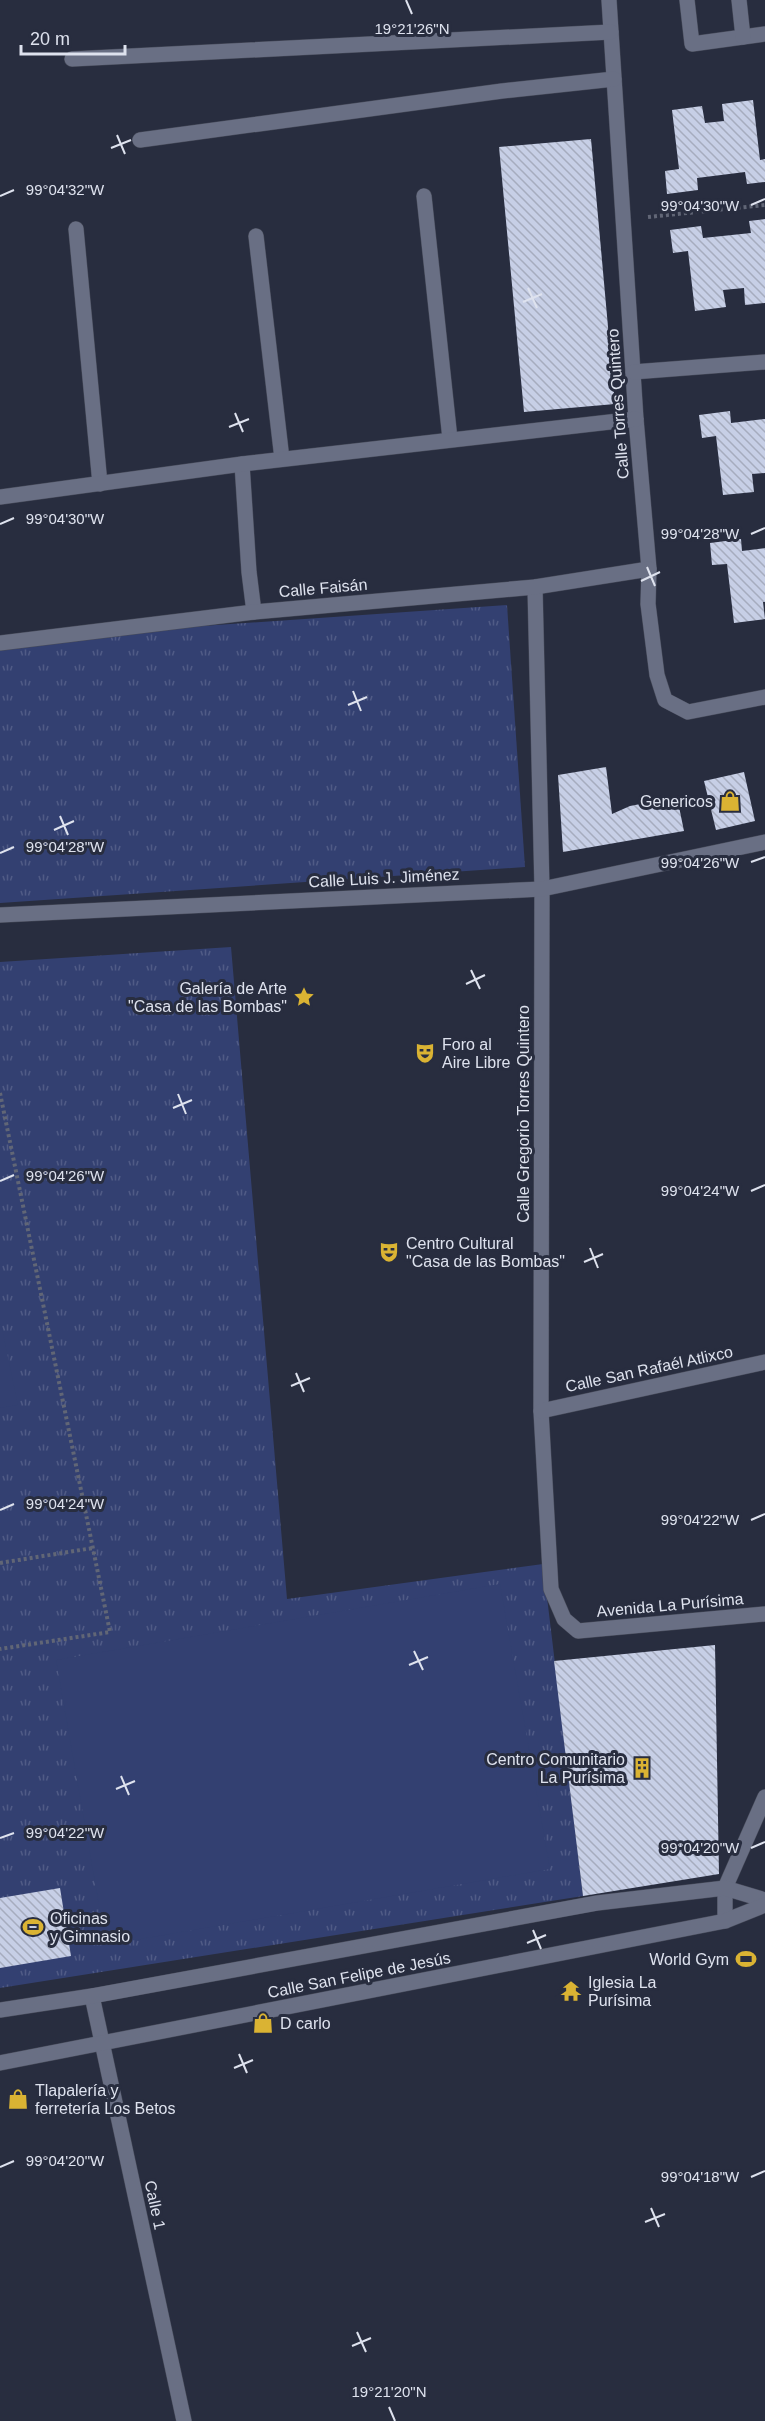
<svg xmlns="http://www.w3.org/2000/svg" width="765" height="2421" viewBox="0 0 765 2421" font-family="Helvetica,sans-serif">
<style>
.park{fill:url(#park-tufts)}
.pitch{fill:#334071}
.building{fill:url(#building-back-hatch)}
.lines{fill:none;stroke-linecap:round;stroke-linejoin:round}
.minor-casing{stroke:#464a59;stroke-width:16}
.path{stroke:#616676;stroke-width:4;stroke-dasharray:3 3;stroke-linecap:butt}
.minor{stroke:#696f84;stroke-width:15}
.ticks{fill:none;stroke:#dee2ee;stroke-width:2}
.labels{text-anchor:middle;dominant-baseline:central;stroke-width:6;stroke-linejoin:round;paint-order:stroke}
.street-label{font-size:16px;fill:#dee2ee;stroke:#282d3f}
.poi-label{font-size:16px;fill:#dee2ee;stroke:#282d3f;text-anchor:start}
.ticks-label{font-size:15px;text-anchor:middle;fill:#dee2ee;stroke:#282d3f;stroke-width:6;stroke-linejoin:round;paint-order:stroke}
</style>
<defs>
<pattern id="park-tufts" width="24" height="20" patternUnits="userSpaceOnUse" patternTransform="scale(1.5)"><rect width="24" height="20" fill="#334071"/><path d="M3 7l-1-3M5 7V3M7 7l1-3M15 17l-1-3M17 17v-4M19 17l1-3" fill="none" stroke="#505b86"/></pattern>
<pattern id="building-back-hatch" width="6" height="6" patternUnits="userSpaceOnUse" patternTransform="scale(1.5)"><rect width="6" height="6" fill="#c7cfe6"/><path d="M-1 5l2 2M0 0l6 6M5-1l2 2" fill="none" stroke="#a6acbe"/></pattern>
</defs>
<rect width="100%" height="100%" fill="#282d3f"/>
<g class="park">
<polygon points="507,605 525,867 0,903 0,640"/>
<polygon points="231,947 287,1599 543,1564 583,1896 0,1988 0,962"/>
</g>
<g class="pitch">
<polygon points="1,1324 18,1405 0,1408 0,1325"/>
<polygon points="500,1584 550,1869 106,1945 56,1660"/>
</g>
<g class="building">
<polygon points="753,100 760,160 765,159 765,182 747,184 745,172 697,178 698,190 667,194 665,171 679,169 672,110 702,106 705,123 724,121 722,104"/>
<polygon points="591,139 615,404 524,412 499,147"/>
<polygon points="765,219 765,303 745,305 744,288 723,290 726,307 695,311 688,251 673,253 670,230 701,226 703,238 751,233 749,221"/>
<polygon points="730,411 731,423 765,419 765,473 752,474 754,492 723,495 716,436 702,438 699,415"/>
<polygon points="741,539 742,551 765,548 765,602 763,602 765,619 734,623 727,564 712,565 710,543"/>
<polygon points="606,767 612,814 630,806 677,797 684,831 563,852 558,775"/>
<polygon points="744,772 755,821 716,830 704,781"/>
<polygon points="715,1645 719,1874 583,1896 554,1661"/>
<polygon points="60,1888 71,1956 0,1968 0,1898"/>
</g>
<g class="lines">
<g class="minor-casing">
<g id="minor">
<polyline points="609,0 636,419 649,569 648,604 657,675 665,700 688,712 765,697"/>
<polyline points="687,0 692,44 765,34"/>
<polyline points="739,0 743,37"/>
<polyline points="72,59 611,32"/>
<polyline points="140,140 502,91 614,79"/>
<polyline points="424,196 450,439"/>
<polyline points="76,229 100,484"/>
<polyline points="256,236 282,459"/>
<polyline points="633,372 765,362"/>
<polyline points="242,464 249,572 254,612"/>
<polyline points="0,497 242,464 636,419"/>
<polyline points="535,587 542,889 541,1411 551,1589 564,1619 578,1631 765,1614"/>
<polyline points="0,643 254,612 535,587 649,569"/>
<polyline points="0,915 542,889 765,842"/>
<polyline points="541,1411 765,1362"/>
<polyline points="725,1921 725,1888 765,1797"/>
<polyline points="92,1996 184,2421"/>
<polyline points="0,2010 92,1996 597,1903 725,1888 765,1900"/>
<polyline points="0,2063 725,1921 765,1905"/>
</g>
</g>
<g class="path">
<polyline points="648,217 765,205"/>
<polyline points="0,1093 110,1632 0,1649"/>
<polyline points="0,1563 93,1548"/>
</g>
<use href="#minor" class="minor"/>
</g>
<path class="ticks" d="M406,0L412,14M117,135L125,154M111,148L131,140M0,196L14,190M751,205L765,199M528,288L537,308M523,302L542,294M235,413L243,432M229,427L249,419M0,524L14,518M751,534L765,528M647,567L655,586M641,581L660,572M353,691L361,711M348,705L367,697M60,816L68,835M54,830L74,821M0,853L14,847M751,862L765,857M471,970L480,989M466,984L485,975M178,1094L186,1114M173,1108L192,1100M0,1181L14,1175M751,1191L765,1185M590,1248L598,1268M584,1262L603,1254M296,1373L304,1392M291,1386L310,1378M0,1510L14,1504M751,1520L765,1514M414,1651L423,1670M409,1665L428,1657M121,1776L129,1795M116,1789L135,1781M0,1838L14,1833M751,1848L765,1842M533,1930L541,1949M527,1943L546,1935M239,2054L247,2073M234,2068L253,2060M0,2167L14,2161M751,2177L765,2171M651,2208L659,2227M645,2222L665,2214M357,2332L366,2352M352,2346L371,2338M389,2407L395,2421"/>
<defs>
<g id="shop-bare" transform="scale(1.62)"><path d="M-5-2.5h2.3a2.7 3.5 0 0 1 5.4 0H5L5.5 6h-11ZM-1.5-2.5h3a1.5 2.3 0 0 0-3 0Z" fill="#dab333" stroke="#282d3f" stroke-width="2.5" paint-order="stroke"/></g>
<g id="sight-bare" transform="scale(1.62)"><path d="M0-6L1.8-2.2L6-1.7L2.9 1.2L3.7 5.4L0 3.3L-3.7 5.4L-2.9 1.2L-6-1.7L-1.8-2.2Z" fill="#dab333" stroke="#282d3f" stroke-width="2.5" paint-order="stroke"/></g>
<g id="theatre-bare" transform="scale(1.62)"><path d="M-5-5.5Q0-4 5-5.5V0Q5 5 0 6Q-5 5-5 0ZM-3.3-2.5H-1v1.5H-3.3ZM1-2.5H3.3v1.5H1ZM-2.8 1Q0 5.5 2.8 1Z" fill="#dab333" stroke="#282d3f" stroke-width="2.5" paint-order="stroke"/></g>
<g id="building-bare" transform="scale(1.62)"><path d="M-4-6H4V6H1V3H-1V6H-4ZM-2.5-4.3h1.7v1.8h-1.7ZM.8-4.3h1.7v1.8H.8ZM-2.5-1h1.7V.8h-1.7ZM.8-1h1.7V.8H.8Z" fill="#dab333" stroke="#282d3f" stroke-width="2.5" paint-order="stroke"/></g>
<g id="stadium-bare" transform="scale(1.62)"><path d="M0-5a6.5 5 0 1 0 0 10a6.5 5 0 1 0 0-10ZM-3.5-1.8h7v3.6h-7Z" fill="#dab333" stroke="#282d3f" stroke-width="2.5" paint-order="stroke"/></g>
<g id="temple-bare" transform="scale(1.62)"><path d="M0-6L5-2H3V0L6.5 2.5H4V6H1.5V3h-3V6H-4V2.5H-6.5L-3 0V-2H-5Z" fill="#dab333" stroke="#282d3f" stroke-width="2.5" paint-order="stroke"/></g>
</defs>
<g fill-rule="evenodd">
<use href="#shop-bare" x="730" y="801"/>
<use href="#sight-bare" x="304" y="997"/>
<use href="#theatre-bare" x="425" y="1053"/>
<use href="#theatre-bare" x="389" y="1252"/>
<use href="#building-bare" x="642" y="1768"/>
<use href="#stadium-bare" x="33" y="1927"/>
<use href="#stadium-bare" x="746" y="1959"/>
<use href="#temple-bare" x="571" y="1991"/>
<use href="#shop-bare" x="263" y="2023"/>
<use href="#shop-bare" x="18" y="2099"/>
</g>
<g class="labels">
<g class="street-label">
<text transform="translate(618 404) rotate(-94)">Calle Torres Quintero</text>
<text transform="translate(323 588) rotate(-5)">Calle Faisán</text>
<text transform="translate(384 878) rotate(-3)">Calle Luis J. Jiménez</text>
<text transform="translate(523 1114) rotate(-90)">Calle Gregorio Torres Quintero</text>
<text transform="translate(649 1369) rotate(-12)">Calle San Rafaél Atlixco</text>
<text transform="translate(670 1605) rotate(-5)">Avenida La Purísima</text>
<text transform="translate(359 1975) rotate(-11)">Calle San Felipe de Jesús</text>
<text transform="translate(155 2205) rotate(78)">Calle 1</text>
</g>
<g class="poi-label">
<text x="713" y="801" text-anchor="end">Genericos</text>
<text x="287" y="988" text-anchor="end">Galería de Arte<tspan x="287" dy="18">"Casa de las Bombas"</tspan></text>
<text x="442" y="1044">Foro al<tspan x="442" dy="18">Aire Libre</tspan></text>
<text x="406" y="1243">Centro Cultural<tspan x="406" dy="18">"Casa de las Bombas"</tspan></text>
<text x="625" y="1759" text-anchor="end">Centro Comunitario<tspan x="625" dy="18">La Purísima</tspan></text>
<text x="50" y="1918">Oficinas<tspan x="50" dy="18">y Gimnasio</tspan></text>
<text x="729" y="1959" text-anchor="end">World Gym</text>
<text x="588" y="1982">Iglesia La<tspan x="588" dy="18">Purísima</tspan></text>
<text x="280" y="2023">D carlo</text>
<text x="35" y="2090">Tlapalería y<tspan x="35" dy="18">ferretería Los Betos</tspan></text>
</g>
</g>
<g class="ticks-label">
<text x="412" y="34">19°21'26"N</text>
<text x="65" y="195">99°04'32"W</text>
<text x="700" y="211">99°04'30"W</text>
<text x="65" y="524">99°04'30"W</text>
<text x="700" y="539">99°04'28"W</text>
<text x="65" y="852">99°04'28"W</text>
<text x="700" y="868">99°04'26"W</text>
<text x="65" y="1181">99°04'26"W</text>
<text x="700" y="1196">99°04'24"W</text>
<text x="65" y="1509">99°04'24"W</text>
<text x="700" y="1525">99°04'22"W</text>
<text x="65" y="1838">99°04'22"W</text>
<text x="700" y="1853">99°04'20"W</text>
<text x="65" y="2166">99°04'20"W</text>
<text x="700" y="2182">99°04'18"W</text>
<text x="389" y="2397">19°21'20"N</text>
</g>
<path d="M21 45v9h104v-9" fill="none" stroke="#dee2ee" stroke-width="3"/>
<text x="30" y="45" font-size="18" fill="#dee2ee" stroke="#282d3f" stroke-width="4.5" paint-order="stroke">20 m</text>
</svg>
